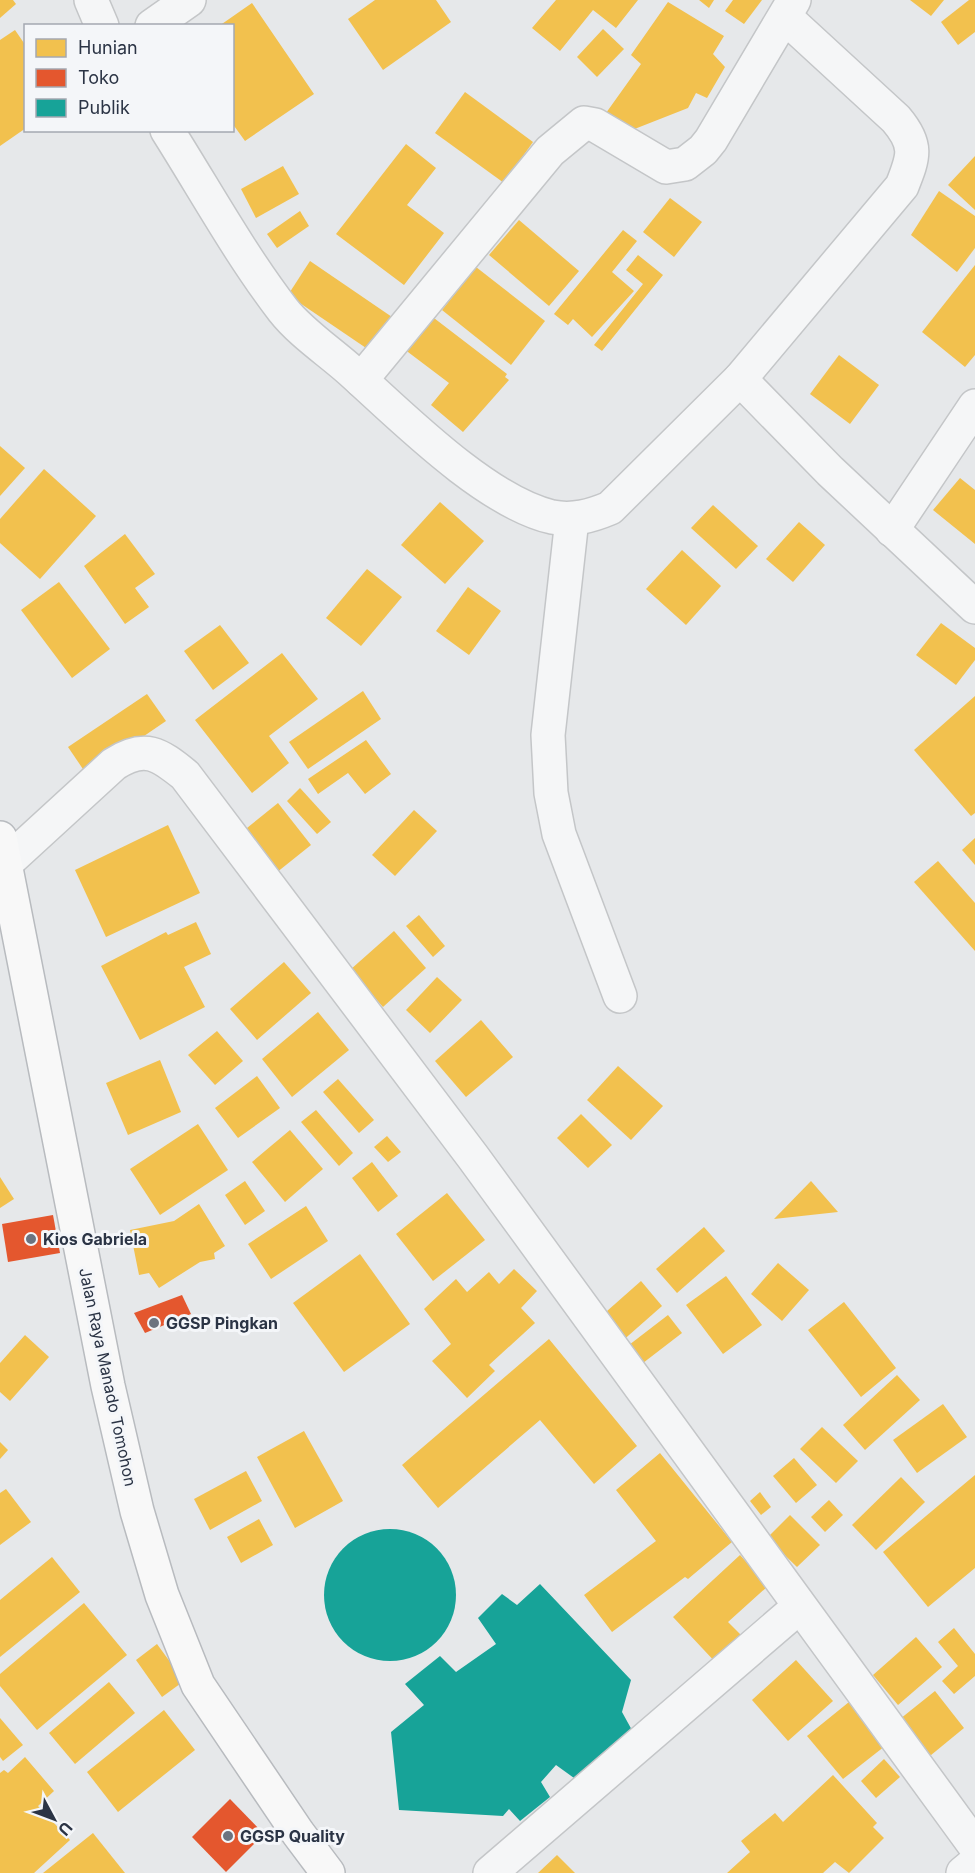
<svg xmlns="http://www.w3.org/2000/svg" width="975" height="1873" viewBox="0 0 975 1873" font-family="Inter,sans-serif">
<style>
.homes{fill:#f2c14e}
.shops{fill:#e4572e}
.public{fill:#17a398}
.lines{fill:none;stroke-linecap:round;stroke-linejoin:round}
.minor-casing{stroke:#c4c6c8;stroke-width:36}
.trunk-casing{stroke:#b8bbbf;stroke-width:36}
.minor{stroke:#f5f6f7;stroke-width:33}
.trunk{stroke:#f8f8f8;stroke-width:33}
.poi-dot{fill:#6c737f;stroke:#f4f6f9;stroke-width:2}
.labels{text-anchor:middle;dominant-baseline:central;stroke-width:6;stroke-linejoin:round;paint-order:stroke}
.poi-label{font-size:16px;font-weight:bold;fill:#2b3445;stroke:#f4f6f9;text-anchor:start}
.street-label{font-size:16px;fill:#2b3445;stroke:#f4f6f9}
</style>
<rect width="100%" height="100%" fill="#e6e8ea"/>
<g class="homes">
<polygon points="0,0 13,0 16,4 0,18"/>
<polygon points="375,0 436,0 451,22 383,70 348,19"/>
<polygon points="556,0 638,0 616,28 593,10 560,51 532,28"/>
<polygon points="699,0 714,0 709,8"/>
<polygon points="733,0 762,0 744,24 725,11"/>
<polygon points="910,0 944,0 931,16"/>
<polygon points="969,0 975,0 975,32 958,45 941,22"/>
<polygon points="668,2 724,36 713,54 725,67 707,98 696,93 688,108 632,130 606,113 641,64 631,55"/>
<polygon points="252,3 314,94 245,141 232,123 232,26 219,26"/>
<polygon points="603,29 624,49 597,77 577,57"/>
<polygon points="15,30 26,46 26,128 0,146 0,40"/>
<polygon points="465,92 533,142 504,183 435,133"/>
<polygon points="406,144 436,168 407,205 444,233 404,285 336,234"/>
<polygon points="975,156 975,210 948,185"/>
<polygon points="283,166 299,194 256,218 241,189"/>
<polygon points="939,191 975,216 975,248 957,272 911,235"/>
<polygon points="670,198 702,222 674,257 643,232"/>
<polygon points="300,211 309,226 277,248 267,234"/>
<polygon points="519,220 579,271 549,306 489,255"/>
<polygon points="623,230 637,241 612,272 634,291 592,337 573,319 568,325 554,314"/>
<polygon points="638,255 663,275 602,351 594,345 643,284 626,270"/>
<polygon points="310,261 392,317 369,350 288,295"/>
<polygon points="975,265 975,355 965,367 922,332"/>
<polygon points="476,267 545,321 511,365 442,310"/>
<polygon points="430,315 507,374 505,377 509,380 463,432 431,405 449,383 404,349"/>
<polygon points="839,355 879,385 850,424 810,394"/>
<polygon points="0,446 25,468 0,496"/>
<polygon points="44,469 96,516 40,579 0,543 0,519"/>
<polygon points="960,478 975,490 975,544 933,510"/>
<polygon points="440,502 484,541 445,584 401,545"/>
<polygon points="713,505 758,546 736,569 691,528"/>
<polygon points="799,522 825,545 793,582 766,559"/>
<polygon points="125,534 155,574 135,588 149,607 125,624 84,566"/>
<polygon points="682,550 721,586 686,625 646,589"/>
<polygon points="367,569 402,597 361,646 326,618"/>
<polygon points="59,582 110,649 72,678 21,610"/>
<polygon points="468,587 501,611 469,655 436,631"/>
<polygon points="941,623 975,648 975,660 956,685 916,655"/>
<polygon points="220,625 249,663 213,690 184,651"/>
<polygon points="282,653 318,699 269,736 289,763 252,793 195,720"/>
<polygon points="363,691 381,719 308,769 289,742"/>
<polygon points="147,694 166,721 87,775 68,747"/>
<polygon points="975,696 975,813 971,816 914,750"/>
<polygon points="366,740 391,774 365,794 348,773 318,794 308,779"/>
<polygon points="300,788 331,822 317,834 287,801"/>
<polygon points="278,803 311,845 276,873 242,832"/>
<polygon points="414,810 437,831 395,876 372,855"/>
<polygon points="168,825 200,893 106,937 75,870"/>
<polygon points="975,838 975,865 962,850"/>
<polygon points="938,861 975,903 975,951 914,882"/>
<polygon points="419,915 445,946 433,957 406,926"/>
<polygon points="196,922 211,954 184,967 205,1007 140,1040 101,966 166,932 168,935"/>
<polygon points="394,931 426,968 383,1007 350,970"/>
<polygon points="284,962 311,993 257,1040 230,1009"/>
<polygon points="437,977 462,1000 430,1033 406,1010"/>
<polygon points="318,1012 349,1050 292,1097 262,1059"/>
<polygon points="481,1020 513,1057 466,1097 435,1061"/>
<polygon points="217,1031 243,1061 215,1085 188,1055"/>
<polygon points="160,1060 181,1112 128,1135 106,1083"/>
<polygon points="618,1066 663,1106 631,1140 587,1100"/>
<polygon points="257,1076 280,1108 238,1138 215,1108"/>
<polygon points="338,1079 374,1120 359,1133 323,1092"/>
<polygon points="316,1110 353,1153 339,1166 301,1122"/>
<polygon points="581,1114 612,1145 588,1168 557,1138"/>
<polygon points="198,1124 228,1170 160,1215 130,1169"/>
<polygon points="290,1130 323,1169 285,1202 252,1162"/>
<polygon points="387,1136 401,1152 388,1162 374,1147"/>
<polygon points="372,1162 398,1196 378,1212 352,1178"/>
<polygon points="0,1177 14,1199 0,1208"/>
<polygon points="245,1181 265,1211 245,1225 225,1195"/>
<polygon points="811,1181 838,1212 774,1219"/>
<polygon points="447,1193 485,1240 433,1281 396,1234"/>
<polygon points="199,1204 225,1246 214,1253 215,1259 200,1262 159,1288 149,1273 139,1275 130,1230 174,1221"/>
<polygon points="306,1206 328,1241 271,1279 248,1244"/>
<polygon points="704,1227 725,1251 677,1293 656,1269"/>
<polygon points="360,1254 410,1324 344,1372 293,1303"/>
<polygon points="778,1263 809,1290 782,1321 751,1294"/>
<polygon points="514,1269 537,1291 521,1308 535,1323 489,1365 495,1371 467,1398 432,1361 451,1344 424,1309 456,1279 467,1292 489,1272 499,1284"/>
<polygon points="726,1276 762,1325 723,1354 686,1305"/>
<polygon points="641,1281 662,1306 620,1343 598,1319"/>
<polygon points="844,1302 896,1368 861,1397 808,1330"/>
<polygon points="668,1315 682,1333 643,1363 629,1345"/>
<polygon points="25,1335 49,1357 10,1401 0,1392 0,1363"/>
<polygon points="549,1339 637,1446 594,1484 540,1420 438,1508 402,1465"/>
<polygon points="897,1375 920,1400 865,1450 843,1425"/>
<polygon points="943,1404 967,1437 917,1473 893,1440"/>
<polygon points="822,1427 858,1461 836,1483 800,1449"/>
<polygon points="304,1431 343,1501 295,1528 257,1457"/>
<polygon points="0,1442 8,1450 0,1459"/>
<polygon points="660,1453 732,1542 688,1579 685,1577 612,1632 584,1595 656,1541 616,1490"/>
<polygon points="794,1458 817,1485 796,1503 773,1476"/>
<polygon points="246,1471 262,1501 210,1530 194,1499"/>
<polygon points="975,1475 975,1568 928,1607 883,1552"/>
<polygon points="901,1477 925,1502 876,1550 852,1525"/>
<polygon points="6,1489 31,1522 0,1545 0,1493"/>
<polygon points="760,1492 771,1507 761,1515 750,1501"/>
<polygon points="829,1500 843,1515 825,1532 811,1517"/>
<polygon points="790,1515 820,1545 797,1567 767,1538"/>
<polygon points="259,1519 273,1545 241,1563 227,1537"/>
<polygon points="740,1555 768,1586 728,1622 745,1639 718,1665 673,1617"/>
<polygon points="52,1557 80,1592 0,1657 0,1600"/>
<polygon points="84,1603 127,1655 37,1730 0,1686 0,1674"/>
<polygon points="954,1628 975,1654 975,1676 954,1694 942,1681 958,1666 938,1642"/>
<polygon points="916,1637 942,1667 898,1705 873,1675"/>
<polygon points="157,1644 184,1681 162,1697 136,1660"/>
<polygon points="796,1660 833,1701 788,1741 752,1700"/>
<polygon points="109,1682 135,1713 75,1764 49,1733"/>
<polygon points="935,1691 964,1728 925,1760 895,1723"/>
<polygon points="849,1702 885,1746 843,1779 807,1736"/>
<polygon points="164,1710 195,1750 118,1812 87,1772"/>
<polygon points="0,1718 23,1745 3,1761 0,1757"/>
<polygon points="25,1757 54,1791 38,1806 70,1840 34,1873 0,1873 0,1773 4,1770 8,1773"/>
<polygon points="884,1759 900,1777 876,1798 861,1781"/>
<polygon points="833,1775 877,1823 873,1827 884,1838 849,1873 835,1862 823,1873 727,1873 750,1852 741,1841 775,1813 783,1822"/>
<polygon points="93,1833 125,1873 43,1873"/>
<polygon points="557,1855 575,1873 538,1873"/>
</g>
<g class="shops">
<polygon points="53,1215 60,1253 8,1262 2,1224"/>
<polygon points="182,1295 191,1314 145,1333 134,1313"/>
<polygon points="230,1799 264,1834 226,1872 192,1837"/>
</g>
<g class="public">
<circle cx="390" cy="1595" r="66"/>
<polygon points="540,1584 631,1680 622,1712 633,1732 574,1778 556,1765 541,1782 550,1797 520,1821 509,1809 503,1816 399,1810 391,1732 424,1705 405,1684 440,1656 456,1672 496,1644 478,1618 502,1594 517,1605"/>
</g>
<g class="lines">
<g class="minor-casing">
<g id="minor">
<polyline points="91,0 102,26"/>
<polyline points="152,26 189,0"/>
<path d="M167,130C205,190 240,254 283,310C301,333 330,352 351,371C401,416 486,502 552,517C573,521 591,516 610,508L740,379L830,471L975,607"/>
<path d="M740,379L902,186C914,156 918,145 896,119L785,17"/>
<polyline points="361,380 550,151 584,123 595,125 666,167 685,164 703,150 711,140 794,0"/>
<polyline points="572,519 548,735 551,793 559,834 620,996"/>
<polyline points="892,530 975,406"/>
<path d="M6,863L114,764C145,744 159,754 185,775L473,1157L975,1846"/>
<polyline points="490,1873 799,1607"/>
<polyline points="963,1873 975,1863"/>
</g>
</g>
<g class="trunk-casing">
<polyline id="trunk" points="0,838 108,1386 137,1511 162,1595 198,1685 298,1833 328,1873"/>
</g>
<use href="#minor" class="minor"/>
<use href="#trunk" class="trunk"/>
</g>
<g class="poi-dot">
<circle cx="31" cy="1239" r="6"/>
<circle cx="154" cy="1323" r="6"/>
<circle cx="228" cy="1836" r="6"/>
</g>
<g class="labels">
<g class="poi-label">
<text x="43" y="1239">Kios Gabriela</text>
<text x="166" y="1323">GGSP Pingkan</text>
<text x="240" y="1836">GGSP Quality</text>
</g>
<g class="street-label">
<text transform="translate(108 1377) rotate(78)">Jalan Raya Manado Tomohon</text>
</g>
</g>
<rect x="24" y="24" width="210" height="108" fill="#f4f6f9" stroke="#a4a8b1" stroke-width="1.5"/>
<rect x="36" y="39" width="30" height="18" fill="#f2c14e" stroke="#a4a8b1" stroke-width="1.5"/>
<text x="78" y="54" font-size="18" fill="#2b3445">Hunian</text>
<rect x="36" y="69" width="30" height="18" fill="#e4572e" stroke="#a4a8b1" stroke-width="1.5"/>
<text x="78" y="84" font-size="18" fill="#2b3445">Toko</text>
<rect x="36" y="99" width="30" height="18" fill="#17a398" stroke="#a4a8b1" stroke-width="1.5"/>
<text x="78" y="114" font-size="18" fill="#2b3445">Publik</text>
<g transform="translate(54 1819) rotate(131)" stroke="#f4f6f9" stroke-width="4.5" paint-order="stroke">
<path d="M0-4.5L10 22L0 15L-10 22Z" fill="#2b3445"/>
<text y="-9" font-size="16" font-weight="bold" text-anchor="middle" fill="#2b3445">U</text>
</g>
</svg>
